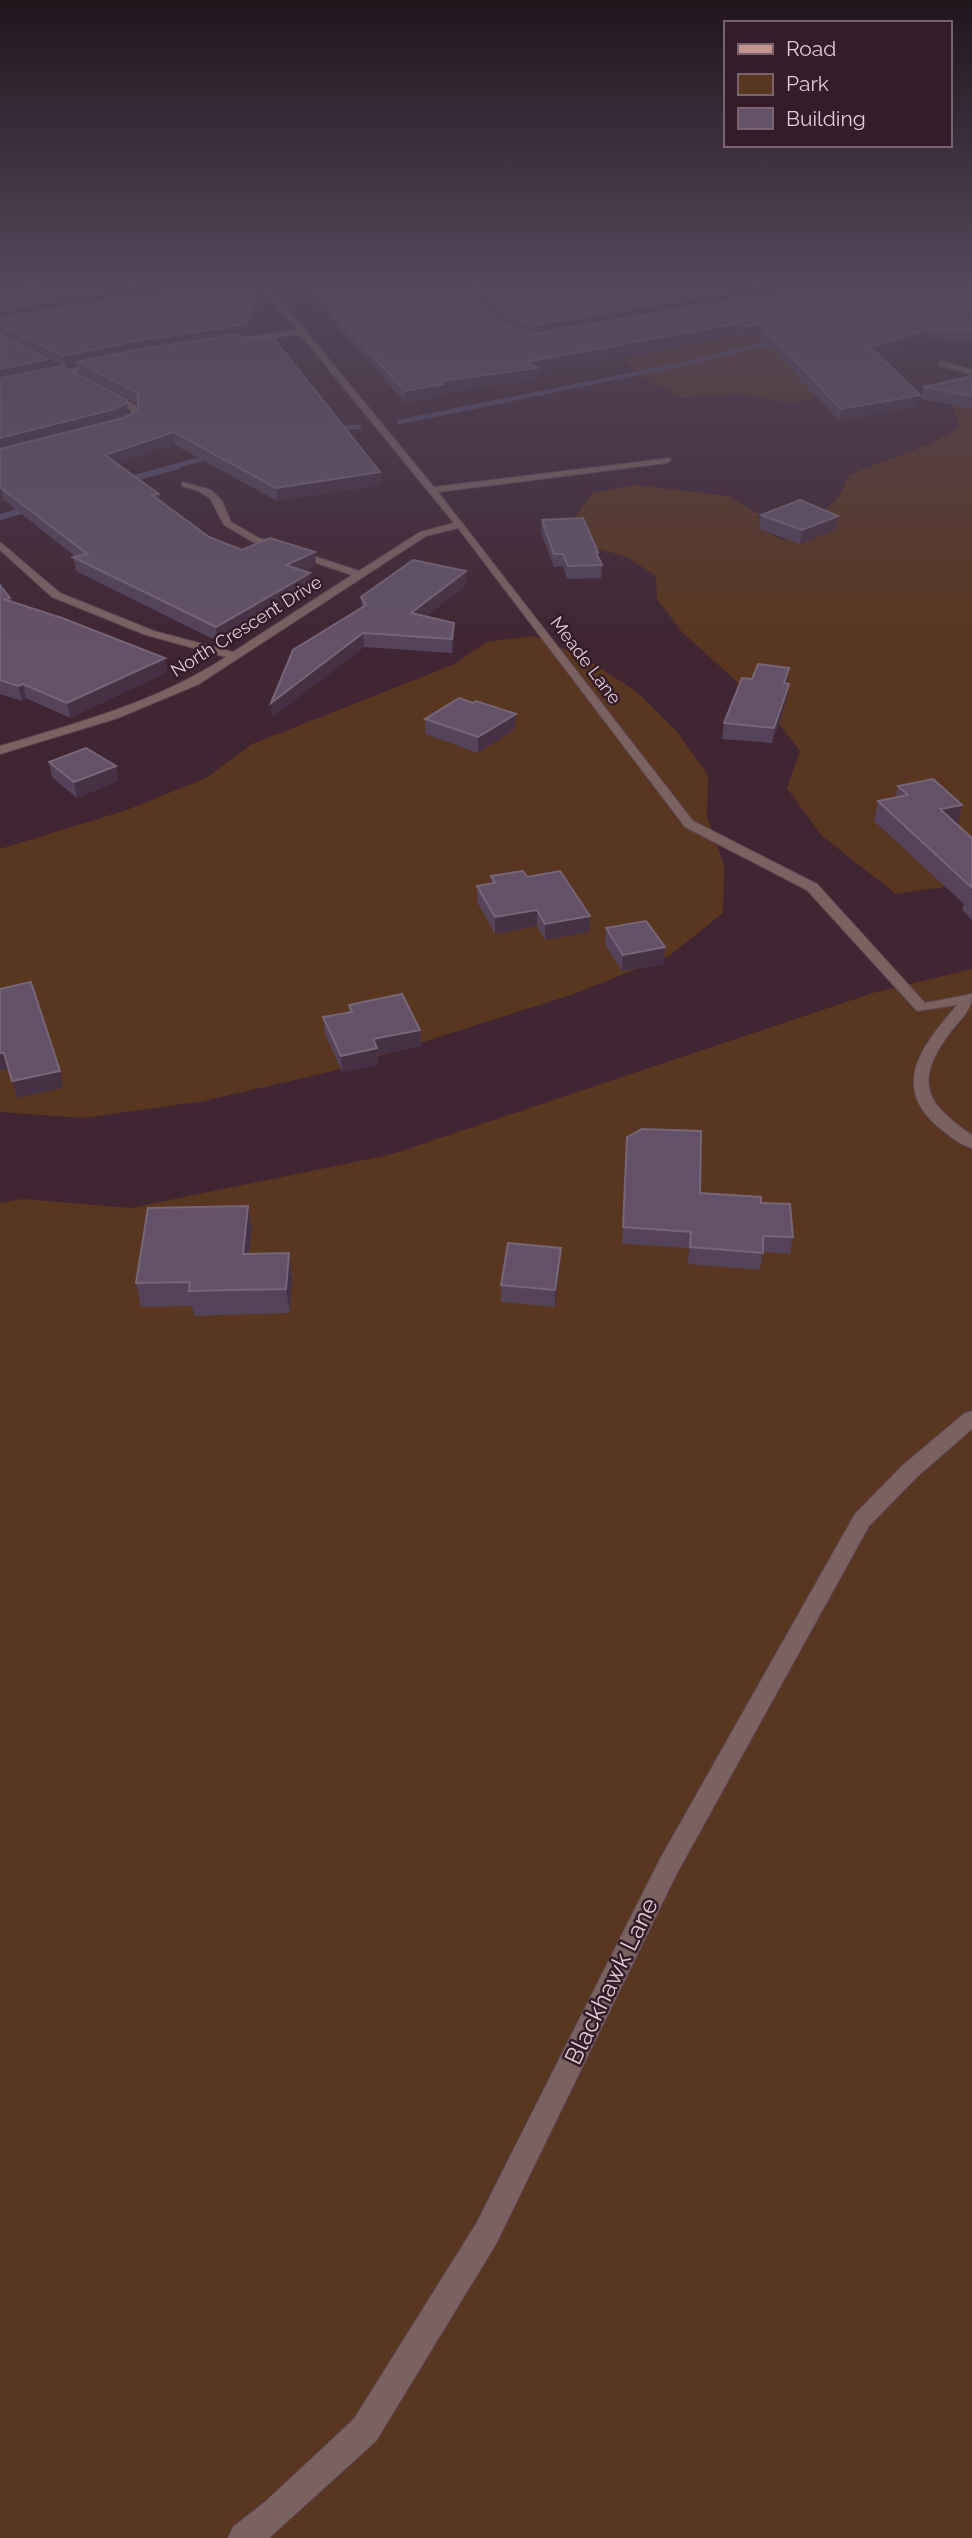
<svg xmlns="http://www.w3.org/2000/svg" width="972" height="2538" viewBox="0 0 972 2538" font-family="Raleway,sans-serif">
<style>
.green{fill:#593620}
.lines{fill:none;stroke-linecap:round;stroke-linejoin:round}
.stream-far1{stroke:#564e6b;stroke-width:4.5}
.stream{stroke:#564e6b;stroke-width:6}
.minor-casing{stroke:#5d4450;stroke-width:2}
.major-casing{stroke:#5d4450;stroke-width:2}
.minor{fill:#7a6261;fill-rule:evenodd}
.major{fill:#c39391;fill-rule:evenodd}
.wall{fill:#544359;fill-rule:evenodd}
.shaded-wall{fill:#463144}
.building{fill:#635267;stroke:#776578;stroke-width:2}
.labels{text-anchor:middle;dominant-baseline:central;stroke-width:5;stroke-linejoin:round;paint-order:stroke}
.far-street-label{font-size:18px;fill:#dfcdd5;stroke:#351c29}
.near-street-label{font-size:24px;fill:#dfcdd5;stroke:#351c29}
</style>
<rect width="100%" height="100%" fill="#402633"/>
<g class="green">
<polygon points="778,331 839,394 790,403 739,394 681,398 642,377 624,359 723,337"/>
<polygon points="972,390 972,883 896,894 822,836 787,788 800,751 768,710 682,632 657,599 656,576 627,557 593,547 567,529 592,493 635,485 728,496 757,513 762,528 782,540 811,534 819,516 840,495 849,475 932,443 960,428 948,394"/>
<polygon points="534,636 581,656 636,691 678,733 708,776 707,817 724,865 723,913 669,956 574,994 329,1072 204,1101 83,1118 0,1112 0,849 127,810 206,778 252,744 455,664 486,642"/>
<polygon points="972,969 972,2538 0,2538 0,1203 23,1199 131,1208 389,1155 873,993"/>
</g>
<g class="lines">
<g class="stream-far1">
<polyline points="399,422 674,366 780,341"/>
<polyline points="330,428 359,427"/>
<polyline points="172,467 213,456"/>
</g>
<g class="stream">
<polyline points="124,481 178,466"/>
<polyline points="0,517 31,508"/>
</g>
<g class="minor-casing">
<g id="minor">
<path d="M260,284H267L434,487L670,458L671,460L667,463L438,492L693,821L817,884L925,1003L972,994C972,1010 962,1018 952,1030C914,1080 923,1102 972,1135V1148C959,1145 946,1133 936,1125C889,1083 926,1042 957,1005L917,1011L807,890L685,827L458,528L426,536L199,684L118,718L0,754V746C78,723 157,702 226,657L146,635L52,597L0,550V542L60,593L154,631L233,652L352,575L253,542L224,525L210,498L198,491L182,486V482L211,490L222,501L231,522L259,538L359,571L420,532L454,523L300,334L227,343L230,339L297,330Z"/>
<polygon points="504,284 522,284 460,295 457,293"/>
<polygon points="941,361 972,370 972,375 938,365"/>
<polygon points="103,362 106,366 0,388 0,384"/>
<polygon points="106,393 112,393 138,407 138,420 123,429 117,429 117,425 131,417 131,410 106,397"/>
<polygon points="972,1411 972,1429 917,1477 869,1526 676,1875 496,2244 376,2441 269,2538 228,2538 233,2527 266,2501 354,2419 476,2224 660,1859 855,1514 903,1465 965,1413"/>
</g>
</g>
<g class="major-casing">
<polygon id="major" points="35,284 50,284 0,295 0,291"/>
</g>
<use href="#minor" class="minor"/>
<use href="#major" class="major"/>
</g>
<g class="wall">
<polygon points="298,284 456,284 504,325 513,328 472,296 472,287 463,288 458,284 972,284 972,343 929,340 878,355 918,406 839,421 759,335 745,337 737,334 537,372 536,379 443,393 444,396 406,403"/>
<path d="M0,293L264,294L246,335L240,337L380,472L381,485L277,501L175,445L118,464L160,502L209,537L242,550L316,566L304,571L311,587L217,641L76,571L73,557H76L4,500L0,501ZM48,359L66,367L78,365L80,374L138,404V410L128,415V412L50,368Z"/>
<polygon points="972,376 972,409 921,399 923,387"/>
<polygon points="761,515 836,529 800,544 759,529"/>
<polygon points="542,520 598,552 598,557 602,565 601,578 567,579 563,566 554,567 541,532"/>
<polygon points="0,585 10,598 11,602 165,658 167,672 70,718 26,698 22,701 0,694"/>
<polygon points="466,585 425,617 454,623 454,637 452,653 364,647 272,717 362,608 361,597"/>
<polygon points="787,684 787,699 772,743 722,739 724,723"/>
<polygon points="425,719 515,729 478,753 425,734"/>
<polygon points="49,762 116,766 118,781 77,798 52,777"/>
<polygon points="898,786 958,824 957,824 972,838 972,920 962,910 964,904 874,821 878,801 896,798"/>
<polygon points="491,876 527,877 590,916 589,932 545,940 537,926 495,934 477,902 477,886 491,883"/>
<polygon points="606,928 664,964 622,971 605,944"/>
<polygon points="349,1005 420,1030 421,1046 377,1055 378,1065 342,1072 325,1034 323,1017 350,1012"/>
<polygon points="627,1137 700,1193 761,1203 793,1237 790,1254 763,1252 760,1270 688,1264 689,1248 622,1244"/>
<polygon points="248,1206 252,1230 249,1254 289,1253 292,1278 290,1313 194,1316 192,1306 141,1307 136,1283"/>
<polygon points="561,1248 560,1265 555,1307 501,1302 501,1285"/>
</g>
<g class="shaded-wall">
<polygon points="153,284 225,284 0,322 0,311 69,297"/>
<polygon points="263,284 264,294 246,335 240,336 241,346 78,362 78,365 66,367 64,356"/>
<polygon points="463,284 501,284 472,285 472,287 463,288"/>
<polygon points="776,284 855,284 533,336 534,325"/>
<polygon points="738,323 737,334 537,372 536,379 443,393 444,396 406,403 405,391 441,381 526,362"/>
<polygon points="760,324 759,335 745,337 746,326"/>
<polygon points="931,329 929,340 868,358 870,347"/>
<polygon points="48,359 50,370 0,381 0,369"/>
<polygon points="920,395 918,406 839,421 841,409"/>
<polygon points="127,400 128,415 117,422 0,451 0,438"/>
<polygon points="174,432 175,445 107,468 105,455"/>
<polygon points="380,472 381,485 277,501 276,488"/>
<polygon points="0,487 1,487 4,500 0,501"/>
<polygon points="159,494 161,507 152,495"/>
<polygon points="838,516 836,529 800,544 802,530"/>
<polygon points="315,552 316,566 287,579 286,565"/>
<polygon points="466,571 466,585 412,627 411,613"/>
<polygon points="310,573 311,587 217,641 216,627"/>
<polygon points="454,623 454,637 452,653 452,639"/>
<polygon points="363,633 364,647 272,717 271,703"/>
<polygon points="165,658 167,672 70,718 67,703"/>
<polygon points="789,668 787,683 782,698 784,683"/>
<polygon points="23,684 26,698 22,701 18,686"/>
<polygon points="789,684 787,699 772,743 774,728"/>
<polygon points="516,714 515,729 478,753 478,737"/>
<polygon points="116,766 118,781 77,798 74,782"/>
<polygon points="962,805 958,824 936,829 940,809"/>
<polygon points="537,910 537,926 495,934 495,917"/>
<polygon points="590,916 589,932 545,940 545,924"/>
<polygon points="665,947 664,964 622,971 623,955"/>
<polygon points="420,1030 421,1046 377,1055 378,1065 342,1072 341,1056 373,1039"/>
<polygon points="0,1053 4,1053 8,1069 0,1071"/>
<polygon points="60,1071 63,1088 17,1098 12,1081"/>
<polygon points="248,1206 252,1230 246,1279 243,1254"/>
<polygon points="561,1248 560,1265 555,1307 555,1290"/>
<polygon points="289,1253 292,1278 290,1313 286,1289"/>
</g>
<g class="building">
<polygon points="51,284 153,284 69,297 0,311 0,293"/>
<polygon points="218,284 263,284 245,324 135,341 64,356 0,325 0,319 70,306"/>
<polygon points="306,284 456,284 504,325 533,334 832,284 972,284 972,332 931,329 870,347 920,395 841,409 760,324 746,326 738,323 526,362 537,368 441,381 443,384 405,391"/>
<polygon points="477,284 776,284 534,325 513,317 472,285"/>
<polygon points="0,334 48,359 0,369"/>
<polygon points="240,334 239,337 274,339 380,472 276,488 174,432 105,455 159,494 152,495 209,537 242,550 270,538 315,552 286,565 310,573 216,627 73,557 87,554 0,487 0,449 123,418 138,410 138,393 78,362 136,350"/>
<polygon points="62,366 127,400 127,403 115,409 0,438 0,378"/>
<polygon points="972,376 972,396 923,387"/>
<polygon points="800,500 838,516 802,530 761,515"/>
<polygon points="583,518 598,552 596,552 602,565 568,566 563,554 554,554 542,520"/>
<polygon points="413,560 466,571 411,613 454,623 452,639 363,633 271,703 293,650 366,605 361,597"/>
<polygon points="0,585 10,598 3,599 62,618 165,658 67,703 23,684 18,686 0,680"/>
<polygon points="758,664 789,668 784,683 789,684 774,728 724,723 742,678 752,679"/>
<polygon points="459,698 473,703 476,701 516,714 478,737 425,719"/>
<polygon points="86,748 116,766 74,782 49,762"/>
<polygon points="933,779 962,805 940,809 972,838 972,888 878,801 908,795 898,786"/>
<polygon points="523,871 527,877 560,871 590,916 545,924 537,910 495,917 477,886 495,883 491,876"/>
<polygon points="646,921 665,947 623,955 606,928"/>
<polygon points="31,982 60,1071 12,1081 4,1053 0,1053 0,989"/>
<polygon points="402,994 420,1030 373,1039 377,1048 341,1056 323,1017 352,1012 349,1005"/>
<polygon points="642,1129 701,1131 700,1193 761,1197 761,1203 790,1204 793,1237 763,1236 763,1253 690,1247 691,1232 623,1227 627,1137"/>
<polygon points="248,1206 243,1254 289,1253 286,1289 189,1291 190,1282 136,1283 148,1208"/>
<polygon points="508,1243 561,1248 555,1290 501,1285"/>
</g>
<linearGradient id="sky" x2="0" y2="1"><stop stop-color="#23151c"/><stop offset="0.44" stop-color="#53475b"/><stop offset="1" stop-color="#53475b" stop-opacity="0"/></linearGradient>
<rect width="972" height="640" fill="url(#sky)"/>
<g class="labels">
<g class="far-street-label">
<text transform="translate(246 626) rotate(-32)">North Crescent Drive</text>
<text transform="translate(586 660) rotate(53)">Meade Lane</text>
</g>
<g class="near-street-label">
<text transform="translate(611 1981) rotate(-64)">Blackhawk Lane</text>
</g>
</g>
<rect x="724" y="21" width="228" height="126" fill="#351c29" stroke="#79636e" stroke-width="2"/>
<rect x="738" y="44" width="35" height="10" fill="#c39391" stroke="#79636e" stroke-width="2"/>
<text x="786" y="56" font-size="21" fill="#dfcdd5">Road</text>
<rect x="738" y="74" width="35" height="21" fill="#593620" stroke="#79636e" stroke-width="2"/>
<text x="786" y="91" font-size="21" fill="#dfcdd5">Park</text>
<rect x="738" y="108" width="35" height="21" fill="#635267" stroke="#79636e" stroke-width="2"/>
<text x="786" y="126" font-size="21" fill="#dfcdd5">Building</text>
</svg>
